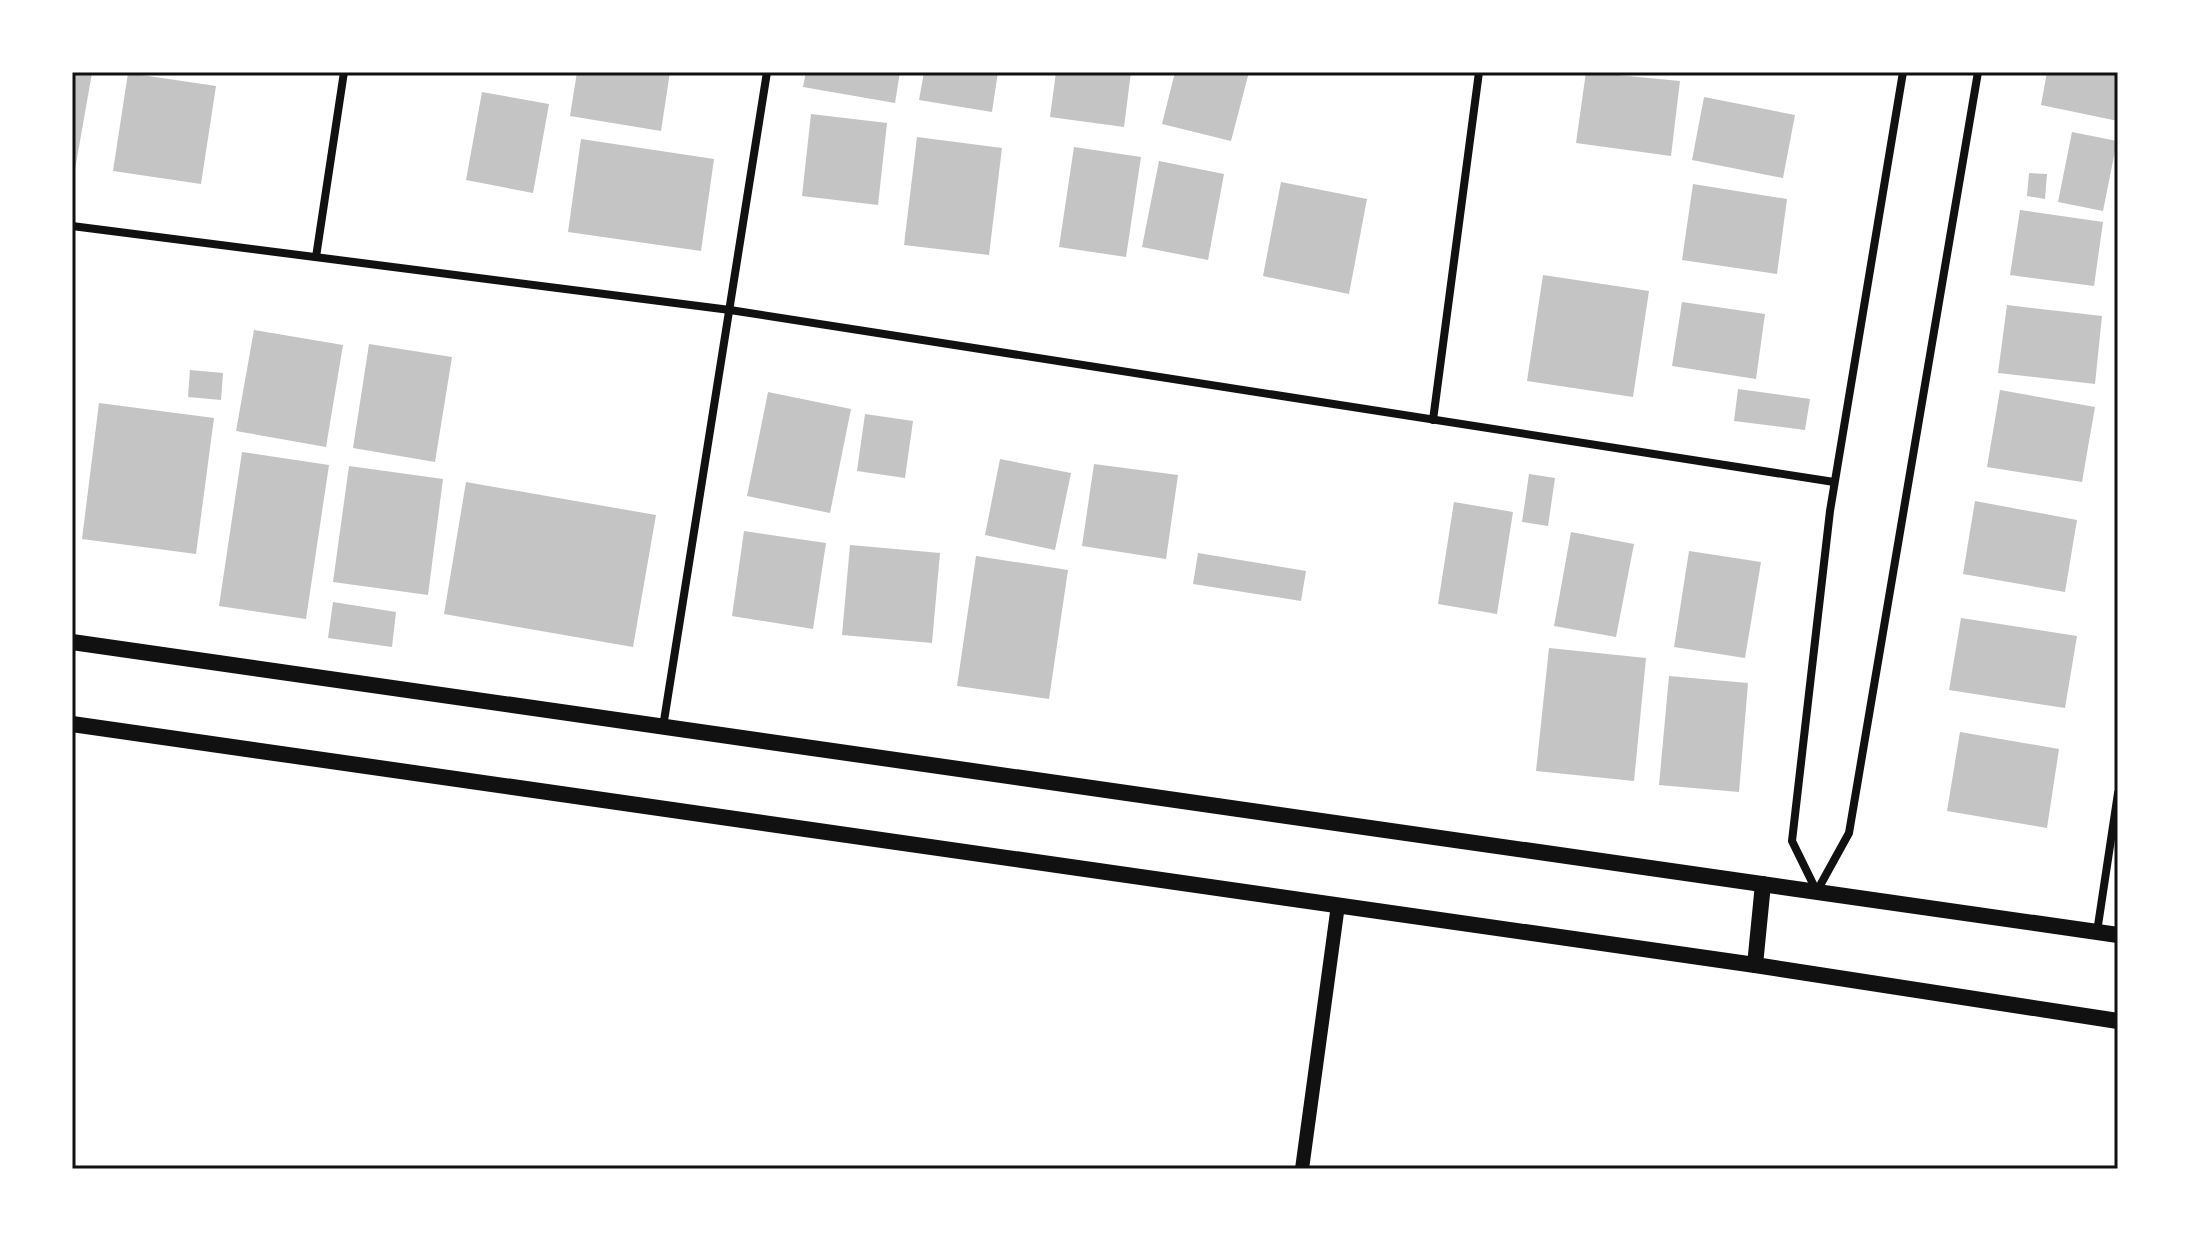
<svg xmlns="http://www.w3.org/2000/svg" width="2190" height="1241" viewBox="0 0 2190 1241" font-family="Georgia,serif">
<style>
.building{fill:#c4c4c4}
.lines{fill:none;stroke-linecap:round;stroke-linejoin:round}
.minor{stroke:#111;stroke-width:8}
.tertiary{stroke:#111;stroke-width:14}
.secondary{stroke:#111;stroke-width:16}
.neatline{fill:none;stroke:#111;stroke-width:3}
</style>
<rect width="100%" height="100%" fill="#fff"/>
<g class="building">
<polygon points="72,72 92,73 74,175 72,175"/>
<polygon points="577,72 670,72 661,131 570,116"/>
<polygon points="806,72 900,72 895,103 803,87"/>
<polygon points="924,72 998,72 992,112 919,100"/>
<polygon points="1056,72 1131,72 1124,127 1050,117"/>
<polygon points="1175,72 1249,72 1231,141 1162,124"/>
<polygon points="1586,72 1680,81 1671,156 1576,143"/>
<polygon points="2047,72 2118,72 2118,121 2041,105"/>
<polygon points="128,73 216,86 201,184 113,171"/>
<polygon points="482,92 549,104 533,193 466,180"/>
<polygon points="1704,97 1795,115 1783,178 1692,160"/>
<polygon points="811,114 887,123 878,205 802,196"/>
<polygon points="2072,132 2117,141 2103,211 2058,202"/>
<polygon points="917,137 1002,148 989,255 904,245"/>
<polygon points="581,139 714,159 701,251 568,232"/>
<polygon points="1074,147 1141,157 1126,257 1059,247"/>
<polygon points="1159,161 1224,174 1208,260 1142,247"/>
<polygon points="2029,173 2047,174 2045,199 2027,196"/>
<polygon points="1281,182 1367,199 1349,294 1263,276"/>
<polygon points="1693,184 1787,199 1777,274 1682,260"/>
<polygon points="2020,210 2103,222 2094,286 2010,275"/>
<polygon points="1543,275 1649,291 1633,397 1527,381"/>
<polygon points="1682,302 1765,314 1756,379 1672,366"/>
<polygon points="2007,305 2102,316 2095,384 1998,373"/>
<polygon points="254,330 343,345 326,447 236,431"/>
<polygon points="369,344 452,357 435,462 353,448"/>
<polygon points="190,370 223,373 221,400 188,397"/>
<polygon points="1738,389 1810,399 1805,430 1734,421"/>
<polygon points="2000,390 2095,407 2082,482 1987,467"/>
<polygon points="768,392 851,409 830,513 747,496"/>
<polygon points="99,403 214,418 196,554 82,539"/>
<polygon points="865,414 913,421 905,478 857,471"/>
<polygon points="242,452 329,465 306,619 219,606"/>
<polygon points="1000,459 1071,473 1055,550 985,535"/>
<polygon points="1094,464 1178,475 1166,559 1082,546"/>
<polygon points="349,466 443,479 428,595 333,582"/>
<polygon points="1529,474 1555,478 1548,526 1522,522"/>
<polygon points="466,482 656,515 633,647 444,614"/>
<polygon points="1975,501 2077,520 2065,592 1963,574"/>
<polygon points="1454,502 1513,512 1497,614 1438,604"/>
<polygon points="744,531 826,543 813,629 732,616"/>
<polygon points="1571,532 1634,544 1616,637 1554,626"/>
<polygon points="850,545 940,553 932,643 842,635"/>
<polygon points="1689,551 1761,562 1745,658 1674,647"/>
<polygon points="1198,553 1306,571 1301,601 1193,584"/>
<polygon points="976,556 1068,570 1049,699 957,686"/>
<polygon points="333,602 396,612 392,647 328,638"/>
<polygon points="1961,618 2077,636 2065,708 1949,690"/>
<polygon points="1549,648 1646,658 1634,781 1536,771"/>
<polygon points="1669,676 1748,683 1739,792 1659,785"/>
<polygon points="1960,732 2059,749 2047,828 1947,811"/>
</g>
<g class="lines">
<g class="minor">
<polyline points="72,226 730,310 1834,482"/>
<polyline points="316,257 344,72"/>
<polyline points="1433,420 1479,72"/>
<polyline points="663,727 767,72"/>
<polyline points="1817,891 1849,833 1978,72"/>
<polyline points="1817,892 1792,841 1830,511 1903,72"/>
<polyline points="2097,932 2118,793"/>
</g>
<polyline class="tertiary" points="1302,1169 1338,905"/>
<g class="secondary">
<polyline points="72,642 2118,935"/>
<polyline points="72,724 1755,965 2118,1021"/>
<polyline points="1755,965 1763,884"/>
</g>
</g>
<rect width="2190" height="1241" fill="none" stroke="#ffffff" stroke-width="148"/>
<rect x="74" y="74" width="2042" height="1093" class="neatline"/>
</svg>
